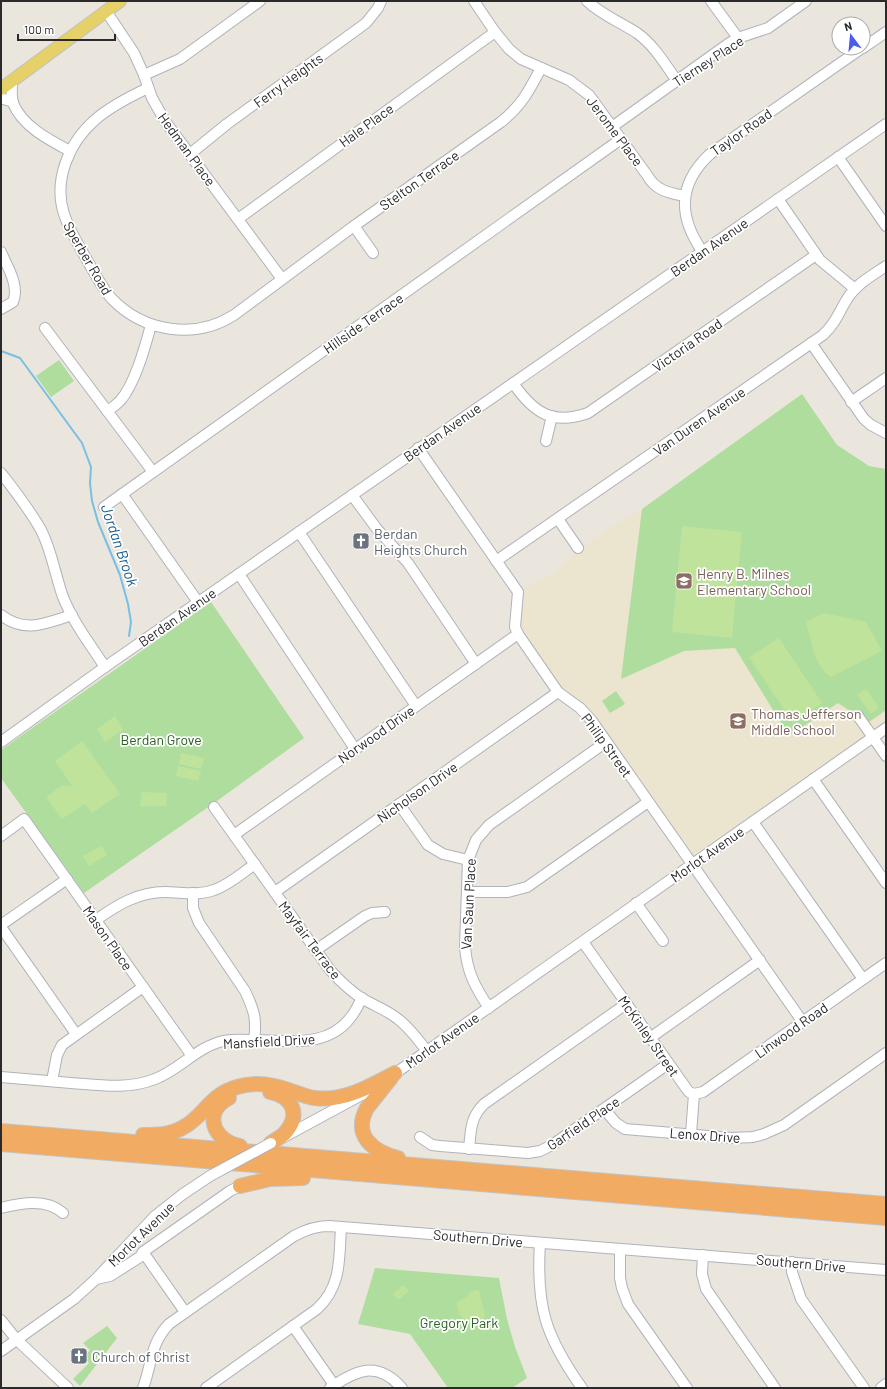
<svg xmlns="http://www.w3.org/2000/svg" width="887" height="1389" viewBox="0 0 887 1389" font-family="Barlow,sans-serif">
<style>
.education{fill:#ebe4ce}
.green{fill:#aedd9e}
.pitch{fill:#bfe39a}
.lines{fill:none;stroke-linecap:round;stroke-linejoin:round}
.stream{stroke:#78bfe4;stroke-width:2}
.minor-casing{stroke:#b0b2bc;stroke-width:12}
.major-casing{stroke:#c3c3c3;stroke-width:14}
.highway-casing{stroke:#c3c3c3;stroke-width:16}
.minor{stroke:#fff;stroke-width:10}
.major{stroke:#e5d168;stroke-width:12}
.highway{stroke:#f1ab62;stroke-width:14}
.minor-bridge-casing{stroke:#b0b2bc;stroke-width:12;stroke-linecap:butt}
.minor-bridge{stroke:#fff;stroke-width:10}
.labels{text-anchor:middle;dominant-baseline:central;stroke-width:3.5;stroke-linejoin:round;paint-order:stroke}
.street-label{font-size:14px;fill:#2a2a2a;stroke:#fff}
.worship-label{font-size:14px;fill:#5b616d;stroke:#fff;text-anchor:start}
.education-label{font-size:14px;fill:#785e54;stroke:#fff;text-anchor:start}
.park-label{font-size:14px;fill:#286120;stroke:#fff}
.water-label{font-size:15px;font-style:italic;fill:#185d8f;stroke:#fff}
</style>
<rect width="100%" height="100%" fill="#ebe6dd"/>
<polygon class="education" points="745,435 886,636 886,728 692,864 586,714 565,697 518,634 518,592 523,588 553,573 587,544 611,527 642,509"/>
<g class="green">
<polygon points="59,360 74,381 51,397 36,376"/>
<polygon points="802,394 837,445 869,466 886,469 886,710 865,725 858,716 838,703 789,736 735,648 684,651 621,679 642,509"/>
<polygon points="211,602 304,738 217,801 84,893 1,778 1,750"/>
<polygon points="616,691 625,704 610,713 602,701"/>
<polygon points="375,1268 499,1278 507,1319 515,1347 527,1378 512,1388 448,1388 410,1334 358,1324"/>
<polygon points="107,1326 117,1338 80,1386 73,1379 89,1363 84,1357 90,1350 83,1343"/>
</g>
<g class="pitch">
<polygon points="682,526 742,532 732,638 672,632"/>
<path d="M824,613L866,622L882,651L831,677C814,666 811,640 806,622Z"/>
<polygon points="779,638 822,703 793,723 749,657"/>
<polygon points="866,689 879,708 871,714 857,695"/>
<polygon points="115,716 123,730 105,742 97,729"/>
<polygon points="82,741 120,794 92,813 85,804 62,819 46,797 63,785 73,787 55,761"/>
<polygon points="181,753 204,758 201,769 179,764"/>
<polygon points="178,766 201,771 198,781 176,776"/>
<polygon points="142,792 167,793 166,806 140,806"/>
<polygon points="102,846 107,855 89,866 83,856"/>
<polygon points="403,1285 409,1291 398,1300 393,1294"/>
<path d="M474,1290H478L480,1293C480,1307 497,1324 467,1322L460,1315L456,1303L468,1296L469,1293Z"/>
</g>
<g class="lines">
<polyline class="stream" points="1,351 20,358 82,443 91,467 90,483 92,501 98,522 120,575 128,604 131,622 129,636"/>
<g class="minor-casing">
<g id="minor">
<path d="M474,1L495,32L509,49L521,59L569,80L589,95L647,175C656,191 669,193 685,196"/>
<path d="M587,1C602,15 620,22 637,33C654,45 665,64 677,81"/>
<polyline points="711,1 738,38"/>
<polyline points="106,11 134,53 144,75 152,98 165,121 282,279"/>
<polyline points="863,48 886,32"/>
<polyline points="144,75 180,59 260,1"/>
<path d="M12,81C12,87 11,96 13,103C22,126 49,140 70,151"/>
<path d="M148,88C129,97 111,106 96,119C69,142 53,180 64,214C69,230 78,244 86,258C94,272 101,287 112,299C144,332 195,340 234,315L354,226L501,122C522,105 529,91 541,68"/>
<polyline points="1,98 13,102"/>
<polyline points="612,127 728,44 738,38 768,28 806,1"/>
<polyline points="190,154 227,124 366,23 378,8 381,1"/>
<polyline points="838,157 886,226"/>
<polyline points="778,199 820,260 855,289"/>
<polyline points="238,219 495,32"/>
<polyline points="354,226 373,253"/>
<path d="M702,251C678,216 678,184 710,154L862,48"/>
<path d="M1,252C7,266 20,286 13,302L1,309"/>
<polyline points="45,328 153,472"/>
<polyline points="811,343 864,419 871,425 886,433"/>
<path d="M513,383C533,412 552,426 588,413L816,255"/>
<polyline points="851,402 886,378"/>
<path d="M107,411C112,408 116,405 120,401C135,384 145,347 151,325"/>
<polyline points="546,441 552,416"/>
<polyline points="418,448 518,592 515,627 518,634 558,692 580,708 592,721 802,1021"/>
<path d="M1,473C15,491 30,510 41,530C52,551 55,575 63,597C73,622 90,644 105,667"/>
<polyline points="122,494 198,602"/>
<polyline points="352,495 377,529 408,563 476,664"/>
<polyline points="104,507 621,139"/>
<polyline points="558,519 578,548"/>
<polyline points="299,532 416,706"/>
<path d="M496,561L823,335C837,322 839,311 849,296C858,283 873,275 886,266"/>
<polyline points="239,574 355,749"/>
<path d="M1,615C25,634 46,623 72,615"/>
<polyline points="858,716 886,756"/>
<polyline points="1,742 105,667 886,124"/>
<polyline points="813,779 886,883"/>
<polyline points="399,804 428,845 443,854 468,860"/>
<path d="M214,807L330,970C340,981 350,991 363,999C375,1006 387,1010 398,1019C410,1028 418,1040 427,1051"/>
<polyline points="753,822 863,979"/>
<polyline points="234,835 518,634"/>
<polyline points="1,836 24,819 192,1056"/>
<polyline points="275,892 558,692"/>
<polyline points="467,892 508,892 527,887 648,802"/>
<path d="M193,893V908L199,923L245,991C254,1010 257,1019 254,1040"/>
<polyline points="636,903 663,941"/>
<path d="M96,920C117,905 138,892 165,892C181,892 198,896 214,890C229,885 242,873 255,864"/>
<polyline points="1,925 67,879"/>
<polyline points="1,927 76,1034"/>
<polyline points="583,942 686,1088 689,1092 694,1094"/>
<polyline points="316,950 365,916 372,913 385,912"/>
<path d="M489,1008C475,987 467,972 465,947L468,860L476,840L489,825L606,742"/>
<polyline points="650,1038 760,960"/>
<path d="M1,1077C24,1079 47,1081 71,1083C99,1085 127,1090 155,1079C179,1070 197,1047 223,1041C234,1039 245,1040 256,1040C291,1041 331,1048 353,1014C357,1009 359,1003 362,998"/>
<polyline points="390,1077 886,728"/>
<polyline points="52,1081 57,1055 62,1045 143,987"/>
<polyline points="694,1094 703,1092 886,963"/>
<polyline points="604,1109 616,1123 625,1129 732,1138 753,1137 764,1134 784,1125 886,1053"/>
<polyline points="691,1134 694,1094"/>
<polyline points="420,1137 432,1145 440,1146 528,1153 540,1151 552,1145 668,1064"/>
<polyline points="282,1138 365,1093"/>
<path d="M469,1149C471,1130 470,1118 484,1104L626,1004"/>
<path d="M1,1208C21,1203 46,1198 63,1213"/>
<path d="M540,1243C536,1306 545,1336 582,1388"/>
<polyline points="620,1250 620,1278 622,1288 628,1304 687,1388"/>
<polyline points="143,1252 185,1312"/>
<polyline points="703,1255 702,1274 706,1289 775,1388"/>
<polyline points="792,1262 792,1272 801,1299 864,1388"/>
<polyline points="96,1279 110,1276 140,1257 143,1252 230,1191 240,1186"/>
<polyline points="1,1320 16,1339 68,1388"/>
<polyline points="293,1326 334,1385"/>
<polyline points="1,1351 74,1299 96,1279 155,1216 183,1194 210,1176"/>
<path d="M143,1388C152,1364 150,1344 169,1324L294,1236C305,1230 315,1226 329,1226L886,1270"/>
<path d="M206,1388L317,1309C342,1286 339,1258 341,1227"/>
<path d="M330,1388C356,1370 377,1360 402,1388"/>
<polyline points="881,1388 886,1384"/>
</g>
</g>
<g class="major-casing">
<polyline id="major" points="1,89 120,1"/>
</g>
<g class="highway-casing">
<g id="highway">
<path d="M391,1078L367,1108C352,1135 373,1152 398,1158"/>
<path d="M270,1092C294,1097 301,1116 284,1134C281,1137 275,1140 271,1143"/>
<path d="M229,1098C202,1112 213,1141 240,1146"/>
<polyline points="1,1131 886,1204"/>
<path d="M143,1135C156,1135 170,1135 182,1128C204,1117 209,1095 237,1087C256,1081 273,1084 291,1091C299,1093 306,1097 315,1098C343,1102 371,1086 395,1073"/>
<polyline points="1,1144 886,1218"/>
<polyline points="240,1186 270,1179 303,1178"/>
</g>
</g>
<use href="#minor" class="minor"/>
<use href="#major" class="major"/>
<use href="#highway" class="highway"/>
<g class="minor-bridge-casing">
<polyline id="minor-bridge" points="210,1176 271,1143"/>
</g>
<use href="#minor-bridge" class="minor-bridge"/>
</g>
<defs>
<g id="church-square" transform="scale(0.9)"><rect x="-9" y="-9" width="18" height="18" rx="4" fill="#6b7280" stroke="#fff"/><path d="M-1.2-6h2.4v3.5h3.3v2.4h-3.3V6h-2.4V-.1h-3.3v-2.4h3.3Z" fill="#fff"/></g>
<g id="school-square" transform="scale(0.9)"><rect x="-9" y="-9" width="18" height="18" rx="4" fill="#8d6e63" stroke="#fff"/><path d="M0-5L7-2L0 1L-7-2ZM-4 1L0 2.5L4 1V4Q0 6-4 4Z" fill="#fff"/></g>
</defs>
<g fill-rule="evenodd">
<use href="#church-square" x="361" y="541"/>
<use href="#school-square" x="684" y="581"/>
<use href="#school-square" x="738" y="721"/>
<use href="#church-square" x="79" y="1356"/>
</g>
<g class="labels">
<g class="street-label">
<text transform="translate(708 61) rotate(-33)">Tierney Place</text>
<text transform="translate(288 80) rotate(-36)">Ferry Heights</text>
<text transform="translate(366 125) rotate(-36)">Hale Place</text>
<text transform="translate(615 131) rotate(53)">Jerome Place</text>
<text transform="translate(741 132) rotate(-35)">Taylor Road</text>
<text transform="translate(187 149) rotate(54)">Hedman Place</text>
<text transform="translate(419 180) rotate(-35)">Stelton Terrace</text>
<text transform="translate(709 247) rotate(-35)">Berdan Avenue</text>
<text transform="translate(88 258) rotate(60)">Sperber Road</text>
<text transform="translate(363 323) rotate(-35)">Hillside Terrace</text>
<text transform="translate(687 345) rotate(-35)">Victoria Road</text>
<text transform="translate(699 421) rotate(-35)">Van Duren Avenue</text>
<text transform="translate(442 432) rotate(-35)">Berdan Avenue</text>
<text transform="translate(177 617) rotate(-35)">Berdan Avenue</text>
<text transform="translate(376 734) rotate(-35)">Norwood Drive</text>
<text transform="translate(607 745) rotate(54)">Philip Street</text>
<text transform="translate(417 792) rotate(-35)">Nicholson Drive</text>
<text transform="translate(707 854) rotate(-35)">Morlot Avenue</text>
<text transform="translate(468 904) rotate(-87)">Van Saun Place</text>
<text transform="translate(108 938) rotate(55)">Mason Place</text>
<text transform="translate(310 940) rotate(53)">Mayfair Terrace</text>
<text transform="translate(791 1030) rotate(-35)">Linwood Road</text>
<text transform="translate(649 1036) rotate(55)">McKinley Street</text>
<text transform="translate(442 1040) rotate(-35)">Morlot Avenue</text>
<text transform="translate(269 1041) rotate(-3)">Mansfield Drive</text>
<text transform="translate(583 1123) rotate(-34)">Garfield Place</text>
<text transform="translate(705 1135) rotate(4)">Lenox Drive</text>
<text transform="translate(141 1234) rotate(-44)">Morlot Avenue</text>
<text transform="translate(478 1238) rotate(5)">Southern Drive</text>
<text transform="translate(801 1263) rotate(5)">Southern Drive</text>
</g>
<g class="worship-label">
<text x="374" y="533">Berdan<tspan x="374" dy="16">Heights Church</tspan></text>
<text x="92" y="1356">Church of Christ</text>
</g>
<g class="education-label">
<text x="697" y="573">Henry B. Milnes<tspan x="697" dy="16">Elementary School</tspan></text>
<text x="751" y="713">Thomas Jefferson<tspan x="751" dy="16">Middle School</tspan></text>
</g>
<g class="park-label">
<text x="161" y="739">Berdan Grove</text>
<text x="459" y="1322">Gregory Park</text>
</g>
<g class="water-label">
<text transform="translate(120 545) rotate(71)">Jordan Brook</text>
</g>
</g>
<rect width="887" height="1389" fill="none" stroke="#2a2a2a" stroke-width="4"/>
<g transform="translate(851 36) rotate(344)"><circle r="19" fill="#ffffff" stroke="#aaaaaa"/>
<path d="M0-3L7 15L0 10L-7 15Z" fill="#4a5ceb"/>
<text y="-6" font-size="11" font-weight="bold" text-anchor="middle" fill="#2a2a2a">N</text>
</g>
<path d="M18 34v6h97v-6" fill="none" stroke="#2a2a2a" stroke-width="2"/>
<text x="24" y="34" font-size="12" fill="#2a2a2a" stroke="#ffffff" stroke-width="3" paint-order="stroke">100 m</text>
</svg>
